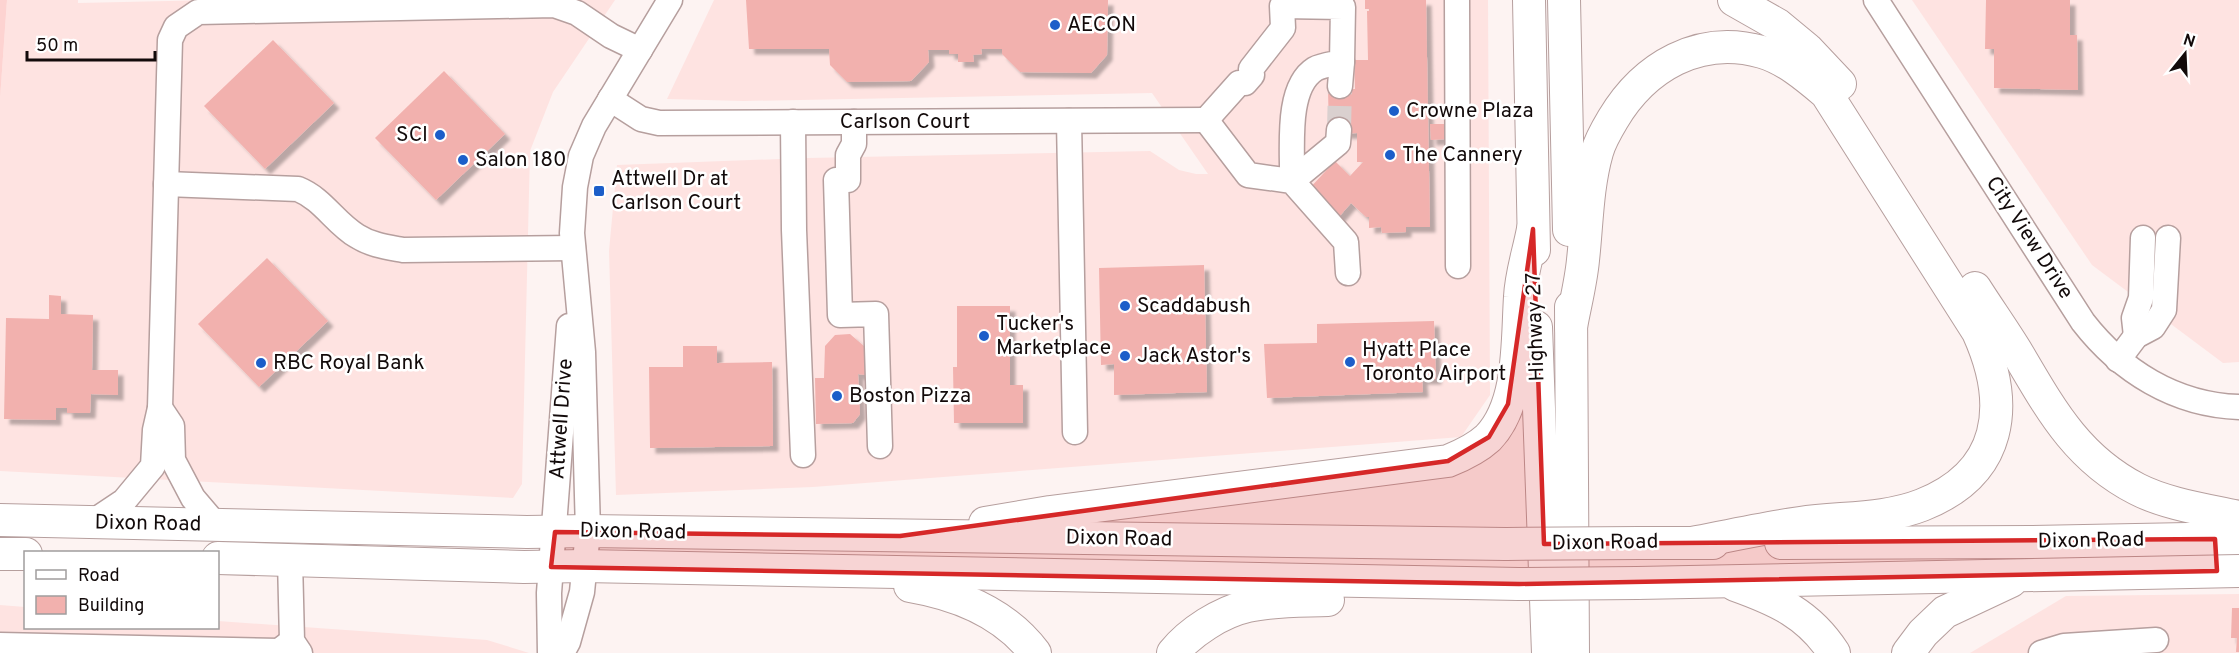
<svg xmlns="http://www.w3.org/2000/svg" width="2239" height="653" viewBox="0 0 2239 653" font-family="Overpass,sans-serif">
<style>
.built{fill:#fee3e1}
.green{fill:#fdd3d1}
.building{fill:#f2b1ae;filter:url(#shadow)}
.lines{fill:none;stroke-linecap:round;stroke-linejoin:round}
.minor-tunnel{stroke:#dad0cf;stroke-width:24;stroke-dasharray:24 12;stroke-linecap:butt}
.minor-casing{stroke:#b69f9e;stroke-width:27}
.major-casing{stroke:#b69f9e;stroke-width:34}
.minor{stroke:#fff;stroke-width:24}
.major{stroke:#fff;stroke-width:32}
.major-bridge-casing{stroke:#b69f9e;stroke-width:34;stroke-linecap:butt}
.major-bridge{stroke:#fff;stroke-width:32}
.marked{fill:#d62828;fill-opacity:0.2;stroke:#d62828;stroke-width:4.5;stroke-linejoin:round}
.poi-dot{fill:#1c5ec9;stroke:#fff;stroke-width:2}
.labels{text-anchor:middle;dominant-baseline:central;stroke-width:5;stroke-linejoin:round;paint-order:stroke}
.poi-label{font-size:21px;fill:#120a0a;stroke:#fff;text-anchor:start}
.street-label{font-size:21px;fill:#120a0a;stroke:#fff}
</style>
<defs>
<filter id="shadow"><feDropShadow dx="5.5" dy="5.5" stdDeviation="1.5" flood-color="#0004"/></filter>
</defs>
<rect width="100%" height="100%" fill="#fdf3f2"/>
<g class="built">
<polygon points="7,0 78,0 78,3 214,0 615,0 553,92 530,151 522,484 513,498 0,471 0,99"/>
<polygon points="714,0 1488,0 1490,395 1461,437 813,487 616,495 609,251 617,165 808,158 1150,151 1179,170 1196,174 1208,174 1152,93 744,101 667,99"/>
<polygon points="1912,0 2239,0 2239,362 2223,363 2092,265"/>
<polygon points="2239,594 2239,653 1970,653 2066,596"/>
<polygon points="0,605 25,607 26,628 218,628 218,621 487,640 529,653 0,653"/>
</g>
<polygon class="green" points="0,0 7,0 0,99"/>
<g class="building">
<polygon points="746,0 1108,0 1107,55 1091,73 1020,72 1002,54 1002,49 981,49 982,54 973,55 974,62 958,62 958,54 949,54 949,50 928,50 929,62 911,81 847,82 830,65 829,49 749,49"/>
<polygon points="1365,0 1426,0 1430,227 1406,227 1406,232 1382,233 1381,227 1369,228 1369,217 1366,217 1351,203 1338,218 1308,190 1335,161 1350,176 1363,162 1357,162 1357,133 1329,134 1328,89 1355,89 1354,60 1368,60 1367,11 1369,11 1369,9 1365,9"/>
<polygon points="1986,0 2070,0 2070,35 2077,35 2078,90 1994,88 1994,49 1985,49"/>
<polygon points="273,40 334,103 265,169 204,106"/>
<polygon points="444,71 505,134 436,200 375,138"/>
<polygon points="1430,124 1446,124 1446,139 1431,140"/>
<polygon points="267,258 328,321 259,387 198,324"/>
<polygon points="1204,265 1207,392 1114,395 1114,364 1101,365 1099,268"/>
<polygon points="49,295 61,296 61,314 93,315 92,370 118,370 118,395 91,394 90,413 67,413 67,408 56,408 56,420 4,419 6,318 49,319"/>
<polygon points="957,306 1010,306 1010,385 1023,385 1023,423 954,423 953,367 957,367"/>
<polygon points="1434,321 1436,379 1422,379 1423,392 1267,398 1264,344 1317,343 1317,324"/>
<polygon points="850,334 865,347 865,375 858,374 860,414 853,423 816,424 815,378 824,378 825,346 835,335"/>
<polygon points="683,346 717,346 717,363 772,362 773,446 650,448 649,367 683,367"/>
<polygon points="2232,608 2239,608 2239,652 2236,652 2237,638 2231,638"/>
</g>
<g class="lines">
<polyline class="minor-tunnel" points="1339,130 1340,86"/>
<g class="minor-casing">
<g id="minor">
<polyline points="1457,0 1458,266"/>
<path d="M1876,0L2083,322C2121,371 2175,405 2239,407"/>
<polyline points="1340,86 1342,62"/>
<polyline points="610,99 641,119 659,123 1206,120"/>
<path d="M1206,120L1239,83H1245L1252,75L1251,69L1283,28L1282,6L1343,7L1342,62C1334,64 1322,65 1315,69C1285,88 1293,150 1292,181"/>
<polyline points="1206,120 1248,175 1292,181 1346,242 1348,273"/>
<polyline points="1069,121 1075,432"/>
<polyline points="793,122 794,230 803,455"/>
<polyline points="836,180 840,315 876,314 880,446"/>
<polyline points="848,180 848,155 854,144 854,122"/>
<polyline points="1292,181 1338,143 1339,130"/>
<path d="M166,184L298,189C323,199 335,223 357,236C371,245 387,247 403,250L573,248"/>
<polyline points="2136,336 2134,318 2141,298 2143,238"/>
<polyline points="2118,360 2136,336 2153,327 2164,310 2168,238"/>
<polyline points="160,408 172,426 173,460 193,498 216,525"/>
<polyline points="91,523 124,501 153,466 155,430 160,408 170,40 176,27 198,12 554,5 577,13 611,36 640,50"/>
<polyline points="290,560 292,641 300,653"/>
<polyline points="0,645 279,651 292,641"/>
<polyline points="550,653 549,593 569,326"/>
<polyline points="562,653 568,642 582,592 588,531 583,352 572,233 575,187 581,156 594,126 670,0"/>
<polyline points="2041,653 2064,646 2156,640"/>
</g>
</g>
<g class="major-casing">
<g id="major">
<polyline points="1529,0 1534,250"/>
<polyline points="1564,0 1569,230"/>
<polyline points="1734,0 1778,25 1807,49 1840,84"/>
<path d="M1975,288C1989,310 2004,331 2018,354C2051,410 2077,458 2137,489C2166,504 2207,510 2239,517"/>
<polyline points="1571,307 1573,653"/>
<polyline points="1536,327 1548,653"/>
<path d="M1571,327C1575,305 1581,282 1583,260C1587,224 1587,187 1597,152C1600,141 1607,129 1613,119C1644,67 1699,34 1762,52C1786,59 1807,77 1826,93L1978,332C2011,405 2003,473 1922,505C1884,520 1840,517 1800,523C1764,528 1728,536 1692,543"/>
<polyline points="0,520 527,532 588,531 1506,544"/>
<path d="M985,523L1050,512L1448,461C1463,455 1476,449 1488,438C1521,404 1517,341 1520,297C1521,274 1529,251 1533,229"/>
<polyline points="1640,543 1713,543"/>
<polyline points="1781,543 2032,542 2239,538"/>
<polyline points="0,554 26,554"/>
<polyline points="218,558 524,567 584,566 1519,584"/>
<polyline points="1637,583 2239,571"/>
<path d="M1735,585C1777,600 1809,614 1834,653"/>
<path d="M910,586C957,594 1005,613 1035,653"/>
<path d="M1173,653C1190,632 1221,612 1248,606C1273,600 1302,601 1328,600"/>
<polyline points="1908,653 1923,633 1945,612 2011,581"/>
</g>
</g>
<use href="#minor" class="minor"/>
<use href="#major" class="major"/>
<g class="major-bridge-casing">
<g id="major-bridge">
<polyline points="1506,544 1640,543"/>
<polyline points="1519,584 1637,583"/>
</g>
</g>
<use href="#major-bridge" class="major-bridge"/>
</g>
<path class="marked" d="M1533,229L1544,544L2215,539L2217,571L1519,584L551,567L555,532L900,536L1448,461L1489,437L1508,404Z"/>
<g class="poi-dot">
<circle cx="1055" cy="25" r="6"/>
<circle cx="1394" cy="111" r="6"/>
<circle cx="440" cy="135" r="6"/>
<circle cx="1390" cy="155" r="6"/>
<circle cx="463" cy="160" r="6"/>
<rect x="593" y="185" width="12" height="12" rx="3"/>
<circle cx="1125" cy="306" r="6"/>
<circle cx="984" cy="336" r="6"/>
<circle cx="1125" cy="356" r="6"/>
<circle cx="1350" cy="362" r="6"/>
<circle cx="261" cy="363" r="6"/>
<circle cx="837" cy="396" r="6"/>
</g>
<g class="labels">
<g class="poi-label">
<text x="1067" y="25">AECON</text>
<text x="1406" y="111">Crowne Plaza</text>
<text x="428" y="135" text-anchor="end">SCI</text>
<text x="1402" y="155">The Cannery</text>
<text x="475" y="160">Salon 180</text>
<text x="611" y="179">Attwell Dr at<tspan x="611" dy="24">Carlson Court</tspan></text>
<text x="1137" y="306">Scaddabush</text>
<text x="996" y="324">Tucker's<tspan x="996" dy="24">Marketplace</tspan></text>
<text x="1362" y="350">Hyatt Place<tspan x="1362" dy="24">Toronto Airport</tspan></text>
<text x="1137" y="356">Jack Astor's</text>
<text x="273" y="363">RBC Royal Bank</text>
<text x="849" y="396">Boston Pizza</text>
</g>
<g class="street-label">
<text x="905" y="122">Carlson Court</text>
<text transform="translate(2029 238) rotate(57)">City View Drive</text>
<text transform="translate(1536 327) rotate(-92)">Highway 27</text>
<text transform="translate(562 419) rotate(-86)">Attwell Drive</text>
<text transform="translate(148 524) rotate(1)">Dixon Road</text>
<text transform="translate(633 532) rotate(1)">Dixon Road</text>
<text transform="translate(1119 539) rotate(1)">Dixon Road</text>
<text transform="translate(2091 541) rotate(-1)">Dixon Road</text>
<text transform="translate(1605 543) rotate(-1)">Dixon Road</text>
</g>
</g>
<rect x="24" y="551" width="195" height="78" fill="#ffffff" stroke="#a09d9d" stroke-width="1.5"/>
<rect x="36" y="570" width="30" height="9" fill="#ffffff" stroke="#a09d9d" stroke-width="1.5"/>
<text x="78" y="581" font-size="18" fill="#120a0a">Road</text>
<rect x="36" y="596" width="30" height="18" fill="#f2b1ae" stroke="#a09d9d" stroke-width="1.5"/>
<text x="78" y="611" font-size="18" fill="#120a0a">Building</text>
<g transform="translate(2185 54) rotate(18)" stroke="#ffffff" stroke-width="4.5" paint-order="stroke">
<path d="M0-4.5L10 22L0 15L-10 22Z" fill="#120a0a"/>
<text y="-9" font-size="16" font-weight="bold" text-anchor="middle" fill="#120a0a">N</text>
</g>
<path d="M27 51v9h128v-9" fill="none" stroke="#120a0a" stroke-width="3"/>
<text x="36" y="51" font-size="18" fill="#120a0a" stroke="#ffffff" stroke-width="4.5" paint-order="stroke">50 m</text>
</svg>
